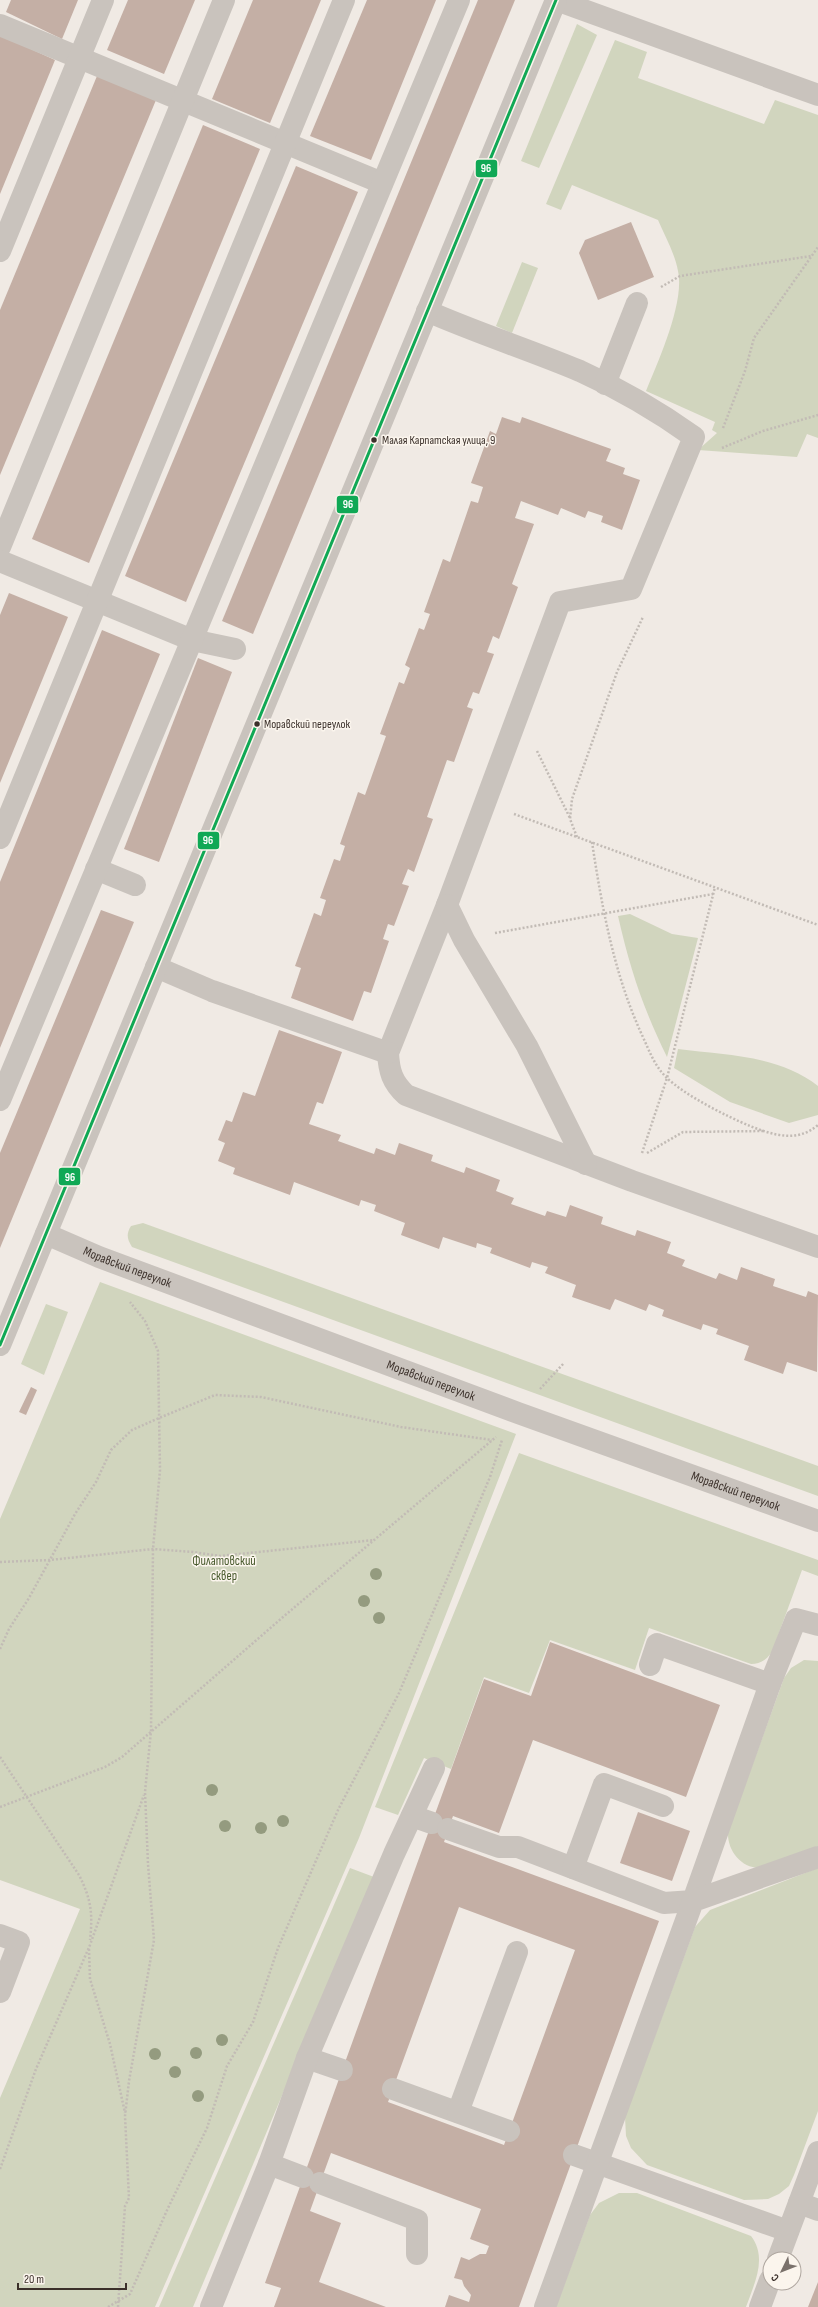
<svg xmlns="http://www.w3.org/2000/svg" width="818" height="2307" viewBox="0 0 818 2307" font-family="'Sofia Sans Condensed',sans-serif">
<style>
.green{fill:#d1d5be}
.building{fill:#c4afa5;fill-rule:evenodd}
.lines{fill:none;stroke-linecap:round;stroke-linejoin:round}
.path{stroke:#c2bbb5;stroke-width:2.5;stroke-dasharray:2 2;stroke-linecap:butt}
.lane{stroke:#c9c3bd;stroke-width:22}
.street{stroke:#c9c3bd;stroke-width:22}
.bus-1-casing{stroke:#fbf5ed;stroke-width:6}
.bus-1{stroke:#10a855;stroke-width:3}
.tree{fill:#949b7f}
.bus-dot{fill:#3b302a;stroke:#fbf5ed;stroke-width:1.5}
.labels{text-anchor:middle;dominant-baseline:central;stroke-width:3;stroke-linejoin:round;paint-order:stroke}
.bus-label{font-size:12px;fill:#3b302a;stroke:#fbf5ed;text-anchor:start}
.street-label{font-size:13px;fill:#3b302a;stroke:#fbf5ed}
.park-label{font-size:13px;fill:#485a2d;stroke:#fbf5ed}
.line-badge{stroke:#fbf5ed;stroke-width:1.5}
.badge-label{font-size:11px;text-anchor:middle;font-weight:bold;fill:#fff}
</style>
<rect width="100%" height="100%" fill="#f0eae4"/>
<g class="green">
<polygon points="577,24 597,35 539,168 521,161"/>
<path d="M615,40L647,52L638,78L764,124L775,100L818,115V438L807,434L797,457L698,450L717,433L712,430L715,422L646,391C658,362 685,302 678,271C675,254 665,236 658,220L572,185L561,210L546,204Z"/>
<polygon points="522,262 538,268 512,333 496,326"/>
<path d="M630,914L672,934L698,938L667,1057C643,1008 630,969 618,916Z"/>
<path d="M678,1049C725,1055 779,1055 818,1086V1115L789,1123L730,1102L674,1068Z"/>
<path d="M143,1223L818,1466V1496L132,1247C127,1239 126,1234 131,1226Z"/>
<polygon points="100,1282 516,1434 359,1838 155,2307 0,2307 0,2098 80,1909 0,1880 0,1519"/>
<polygon points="46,1304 68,1312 44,1375 21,1364"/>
<path d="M519,1453L818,1560V1576L802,1570L772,1652C766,1660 761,1664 751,1664L649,1628L635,1670L550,1640L529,1693L484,1677L451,1769L424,1758L398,1815L375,1807Z"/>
<path d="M804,1660L818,1661V1846C801,1853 783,1863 766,1867C744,1872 727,1852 728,1832L784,1678L791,1668Z"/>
<polygon points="350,1868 374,1877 193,2307 159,2307"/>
<polygon points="818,1868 818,2111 794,2175 789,2186 779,2194 768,2199 744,2200 647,2165 631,2148 626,2136 625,2117 695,1927 710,1910"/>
<path d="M619,2193H637L751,2236C768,2258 754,2284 746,2307H556L590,2215L599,2203Z"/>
</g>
<g class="building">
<polygon points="11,0 78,0 62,39 6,12"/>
<polygon points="128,0 195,0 164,74 107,50"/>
<polygon points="253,0 321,0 270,123 212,99"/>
<polygon points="367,0 436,0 371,160 310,136"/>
<polygon points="478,0 515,0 253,634 222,621"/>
<polygon points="0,35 55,60 0,194"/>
<polygon points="97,76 156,100 0,475 0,310"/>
<polygon points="203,125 260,149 89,563 32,539"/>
<polygon points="296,166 358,192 186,602 125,576"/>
<polygon points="631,222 654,277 598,300 579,253 585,240"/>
<polygon points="502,417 520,423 522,417 611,449 606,461 625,468 623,474 640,480 622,530 601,522 603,516 588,511 585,518 561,508 558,515 521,501 515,518 534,524 512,584 518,587 499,639 493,636 487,652 494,654 479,694 473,692 467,707 473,709 454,762 447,760 427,817 433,819 414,872 408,869 402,884 409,886 394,926 388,924 383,939 389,941 371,993 364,991 353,1021 291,998 301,968 295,966 314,913 321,916 326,900 320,898 334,859 340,861 345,846 340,844 358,792 365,795 386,736 380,734 399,682 404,684 410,668 405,665 413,644 419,628 424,630 430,614 424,612 443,559 450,562 471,501 478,503 483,487 471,483 490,431 496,434"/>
<polygon points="9,593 68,617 0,783 0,615"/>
<polygon points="102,630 160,654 0,1048 0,882"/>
<polygon points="198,658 232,672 159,862 124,849"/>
<polygon points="101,910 134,922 0,1248 0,1153"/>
<polygon points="279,1030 342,1052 323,1104 317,1102 309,1124 341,1135 338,1141 374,1154 376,1148 395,1155 399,1143 433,1155 431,1161 464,1173 466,1167 500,1180 496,1191 514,1198 511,1204 545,1216 547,1211 566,1217 570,1205 603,1217 601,1224 635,1236 637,1230 671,1242 667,1253 685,1260 682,1266 716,1279 719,1273 737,1280 741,1267 775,1279 773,1286 806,1297 808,1291 818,1295 817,1372 787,1362 783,1374 744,1360 749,1346 716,1334 718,1329 703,1324 701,1330 662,1316 664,1310 649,1304 646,1311 615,1299 610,1310 572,1297 576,1285 545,1273 548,1267 532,1262 530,1268 490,1253 492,1248 477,1243 476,1248 443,1237 439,1249 401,1235 405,1223 374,1211 376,1205 361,1200 359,1206 294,1182 290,1195 233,1174 235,1168 218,1161 225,1143 218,1140 226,1120 232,1122 243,1092 255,1096"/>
<polygon points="31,1387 37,1390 26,1415 19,1412"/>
<path d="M550,1642L720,1705L686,1797L533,1740L499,1833L453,1816L444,1842L659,1921L519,2307H445L449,2295L469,2302L471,2295L464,2286L462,2280L454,2278L461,2257L469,2260L480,2254H486L489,2246L470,2239L481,2209L331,2153L310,2211L341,2223L319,2282L386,2307H274L281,2288L265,2283L484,1679L531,1696ZM459,1907L575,1950L504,2145L388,2102Z"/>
<polygon points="638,1812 690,1831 672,1881 620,1863"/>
<polygon points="818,2282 818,2307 808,2307"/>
</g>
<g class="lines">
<g class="path">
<polyline points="661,287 680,276 811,256"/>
<polyline points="723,428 745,371 754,338 818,247"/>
<polyline points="722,448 763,431 818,415"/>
<polyline points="537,751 570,818"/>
<polyline points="514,814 818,925"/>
<polyline points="577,837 570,819 572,799 617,672 643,617"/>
<path d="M592,842C602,908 614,974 642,1035C649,1050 654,1065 666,1077C684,1095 726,1116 750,1126C773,1135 797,1143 818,1125"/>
<polyline points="495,933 713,894"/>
<polyline points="642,1153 667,1078 715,887"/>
<polyline points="647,1153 683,1132 764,1131"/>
<polyline points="540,1389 564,1363"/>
<polyline points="0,1562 50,1560 153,1549 193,1552 220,1556 374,1540"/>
<polyline points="0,1649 9,1629 29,1598 75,1514 96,1482 111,1450 132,1430 159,1418 215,1395 261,1397 401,1427 492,1440"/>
<path d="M0,1757L79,1875C91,1899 93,1913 90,1940"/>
<polyline points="0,1807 105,1767 122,1757 283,1617 496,1437"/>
<polyline points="89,1949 90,1979 110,2044 125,2113"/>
<polyline points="0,2169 36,2069 90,1945 144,1795"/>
<polyline points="108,2307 130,2294 168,2208 207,2128 227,2066 253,2022 278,1948 338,1810 399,1693 490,1477 502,1440"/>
<polyline points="118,2307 125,2206 129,2198 125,2116 129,2081 154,1940 148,1864 145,1792 151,1731 153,1549 160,1470 158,1351 145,1321 130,1302"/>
</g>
<g class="lane">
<polyline points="556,0 818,95"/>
<polyline points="0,25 382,183"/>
<polyline points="0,251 103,0"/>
<path d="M427,311C477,333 530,350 580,371C620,389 659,412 694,437L631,589L560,602L447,905L388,1053C389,1071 392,1082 406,1095L632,1181L818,1247"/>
<polyline points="605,384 637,303"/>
<polyline points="0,547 224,0"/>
<polyline points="0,561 192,640 235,649"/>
<polyline points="0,838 344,0"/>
<polyline points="96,869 135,885"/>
<polyline points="447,905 464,940 527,1046 586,1164"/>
<polyline points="156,967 212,991 388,1053"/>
<polyline points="0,1100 459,0"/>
<polyline points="650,1665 657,1644 770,1684"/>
<polyline points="412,1816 432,1823"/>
<polyline points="448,1829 499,1847 518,1847 664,1903 693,1901 770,1684 796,1619 818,1625"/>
<polyline points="573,1868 604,1784 663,1806"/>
<polyline points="0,1935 19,1942 0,1992"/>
<polyline points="307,2058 342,2070"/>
<polyline points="393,2089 509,2131"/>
<polyline points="458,2112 517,1952"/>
<polyline points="574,2155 788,2231"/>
<polyline points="269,2164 303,2177"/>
<polyline points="320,2183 417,2220 417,2254"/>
<polyline points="799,2203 818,2210"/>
<polyline points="778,2259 818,2152"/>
<polyline points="211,2307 269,2164 307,2058 394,1854 434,1768"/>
<polyline points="545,2307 693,1901 818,1857"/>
<polyline points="760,2307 770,2280"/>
</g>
<g class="street">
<path id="s1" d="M46,1234L99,1257L518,1413L818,1521"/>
<polyline points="0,1345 556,0"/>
</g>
<g class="bus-1-casing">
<polyline id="bus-1" points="0,1345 556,0"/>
</g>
<use href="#bus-1" class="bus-1"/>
</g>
<g class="tree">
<circle cx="376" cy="1574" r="6"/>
<circle cx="364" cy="1601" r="6"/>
<circle cx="379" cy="1618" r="6"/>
<circle cx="212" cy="1790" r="6"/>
<circle cx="283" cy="1821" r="6"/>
<circle cx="225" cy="1826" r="6"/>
<circle cx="261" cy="1828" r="6"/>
<circle cx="222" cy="2040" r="6"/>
<circle cx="196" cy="2053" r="6"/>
<circle cx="155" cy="2054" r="6"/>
<circle cx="175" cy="2072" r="6"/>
<circle cx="198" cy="2096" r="6"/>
</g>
<g class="bus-dot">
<circle cx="374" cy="440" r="3.5"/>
<circle cx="257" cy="724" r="3.5"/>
</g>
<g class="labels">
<g class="bus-label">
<text x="382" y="440">Малая Карпатская улица, 9</text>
<text x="264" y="724">Моравский переулок</text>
</g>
<g class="street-label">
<text stroke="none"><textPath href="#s1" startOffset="88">Моравский переулок</textPath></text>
<text stroke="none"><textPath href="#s1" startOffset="412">Моравский переулок</textPath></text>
<text stroke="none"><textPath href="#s1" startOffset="736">Моравский переулок</textPath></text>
</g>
<g class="park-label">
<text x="224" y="1561">Филатовский<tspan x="224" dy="15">сквер</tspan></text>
</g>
</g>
<g class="line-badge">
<rect x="475" y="159" width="23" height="19" rx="4" fill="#10a855"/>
<rect x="336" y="495" width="23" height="19" rx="4" fill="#10a855"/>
<rect x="197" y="831" width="23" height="19" rx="4" fill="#10a855"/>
<rect x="58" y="1167" width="23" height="19" rx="4" fill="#10a855"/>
</g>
<g class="badge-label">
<text x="486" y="172">96</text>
<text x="348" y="508">96</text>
<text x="208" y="844">96</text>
<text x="70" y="1181">96</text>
</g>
<g transform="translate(782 2271) rotate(227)"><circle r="19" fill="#fbf5ed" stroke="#aea69f"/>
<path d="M0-3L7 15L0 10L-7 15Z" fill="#7a716b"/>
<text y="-6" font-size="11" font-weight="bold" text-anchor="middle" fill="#3b302a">С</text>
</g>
<path d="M18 2283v6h108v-6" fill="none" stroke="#3b302a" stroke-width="2"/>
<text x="24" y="2283" font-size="12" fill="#3b302a" stroke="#fbf5ed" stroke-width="3" paint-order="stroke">20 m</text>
</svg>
